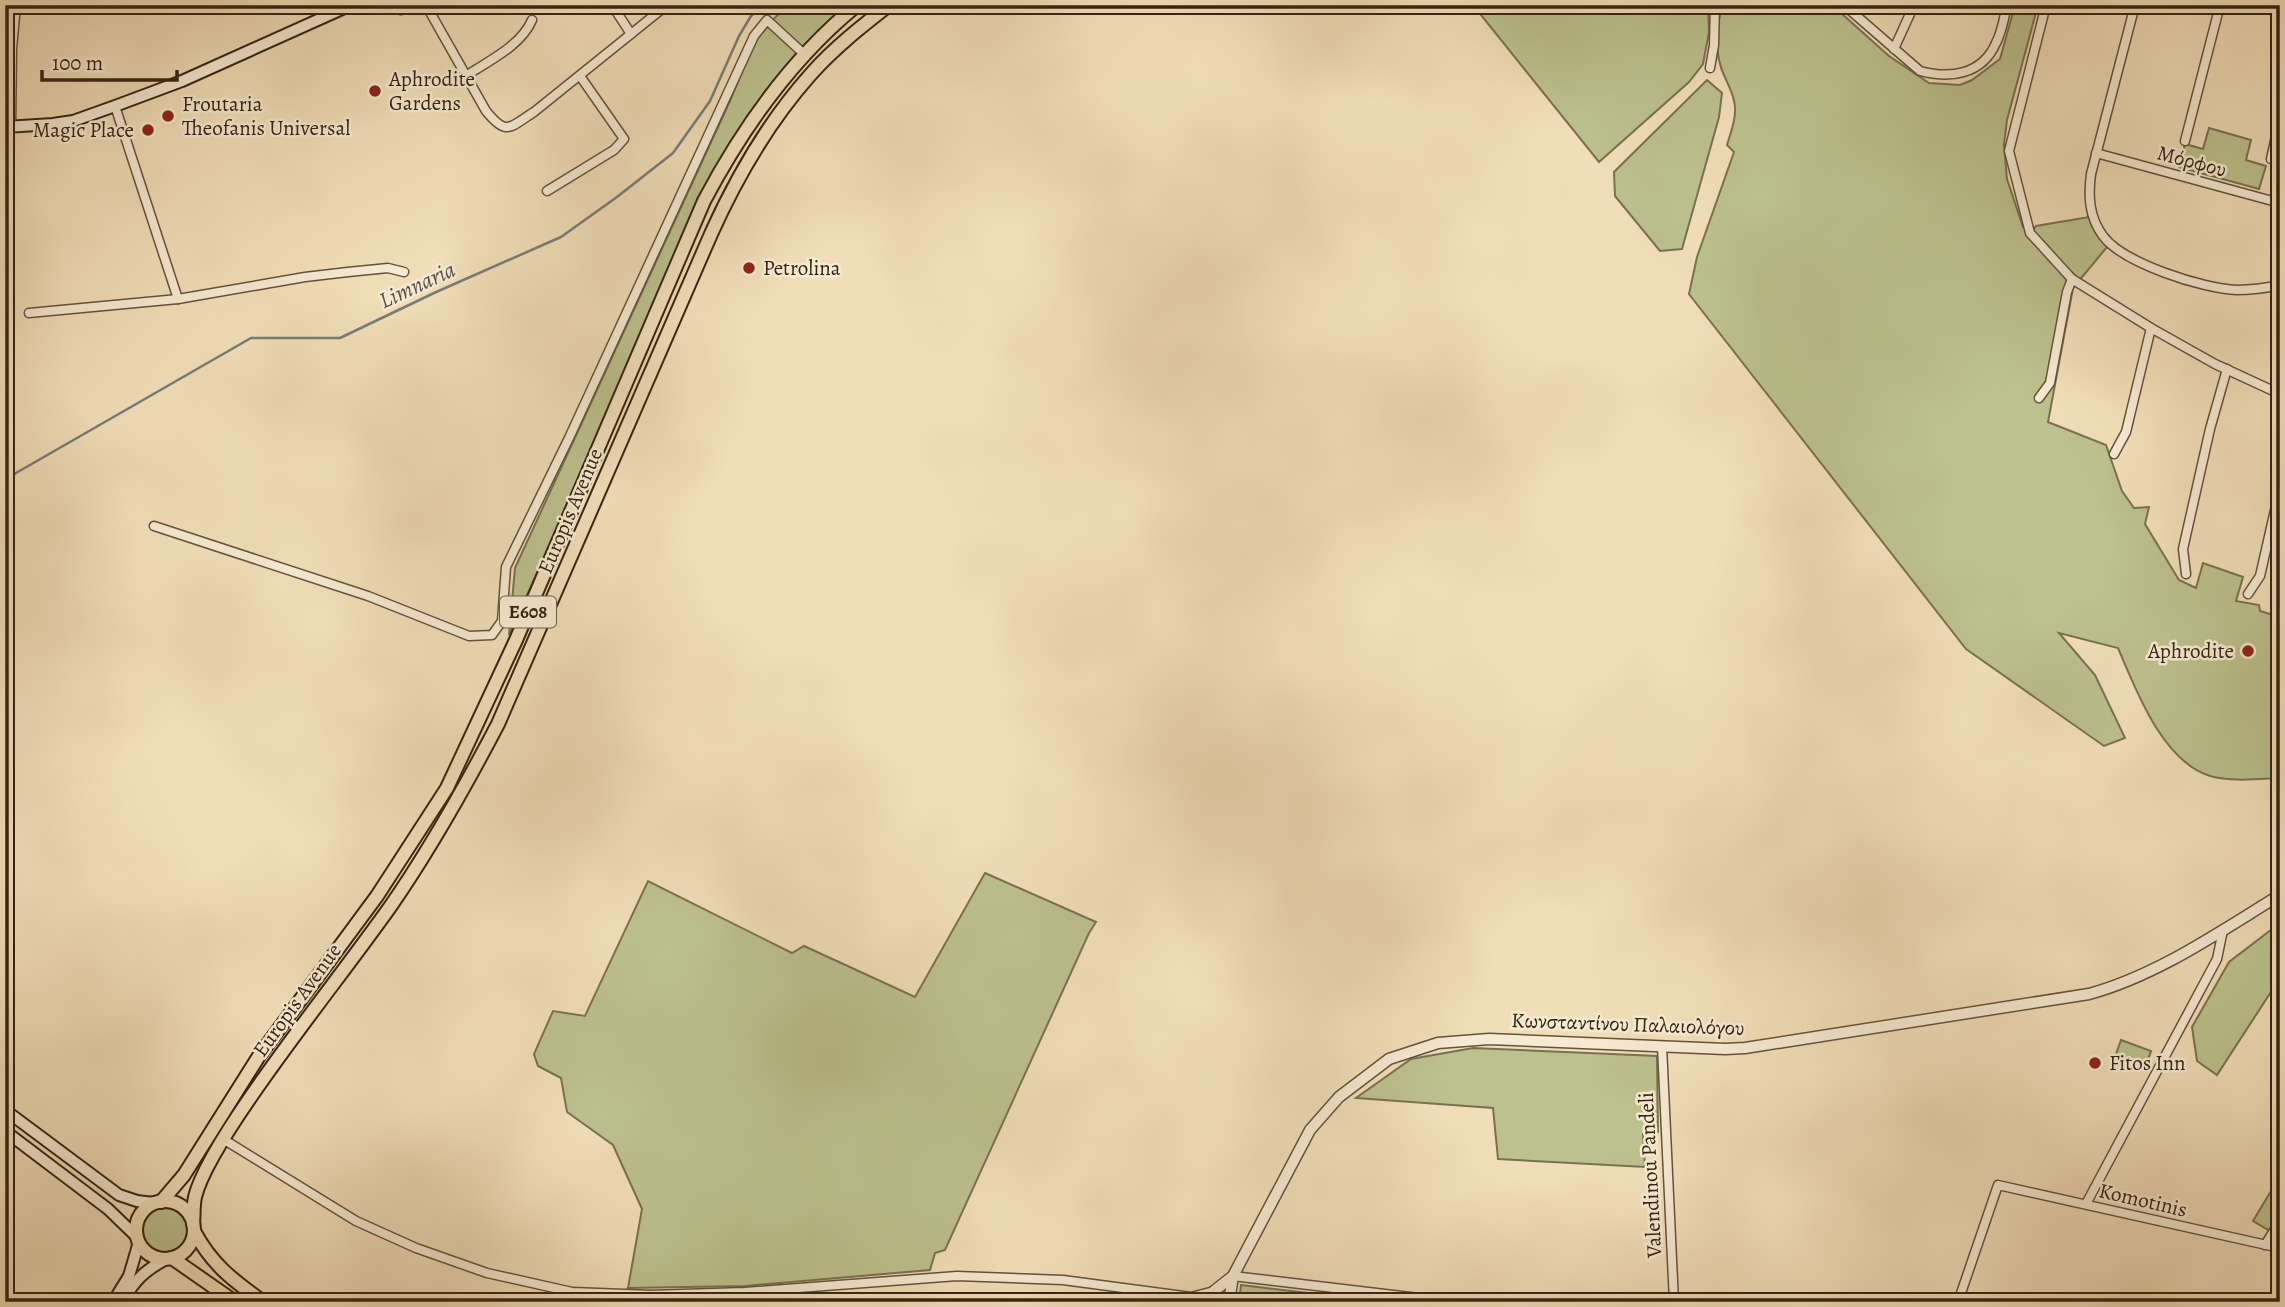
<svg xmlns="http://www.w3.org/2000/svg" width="2285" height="1307" viewBox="0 0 2285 1307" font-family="Alegreya,serif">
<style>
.green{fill:#bcc18e;stroke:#797250;stroke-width:2}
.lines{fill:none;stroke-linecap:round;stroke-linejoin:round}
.stream{stroke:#767d77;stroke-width:2.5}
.minor-casing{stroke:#65523c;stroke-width:11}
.tertiary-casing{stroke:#65523c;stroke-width:13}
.secondary-casing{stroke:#362412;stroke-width:14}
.primary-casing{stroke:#362412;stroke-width:16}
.trunk-casing{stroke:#362412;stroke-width:16}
.minor{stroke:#f6ead2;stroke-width:8}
.tertiary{stroke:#f6ead2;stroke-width:10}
.secondary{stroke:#f6ead2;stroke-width:10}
.primary{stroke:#f1deb9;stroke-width:12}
.trunk{stroke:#f1deb9;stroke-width:12}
.poi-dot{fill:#8f2418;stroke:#f6ead2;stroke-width:2.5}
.labels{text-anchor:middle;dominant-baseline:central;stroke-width:5;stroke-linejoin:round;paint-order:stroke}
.shield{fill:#f6ead2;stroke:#705f4c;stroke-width:2}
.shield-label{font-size:19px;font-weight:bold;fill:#362412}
.poi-label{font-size:21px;fill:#362412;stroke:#f6ead2;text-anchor:start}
.street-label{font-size:21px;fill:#362412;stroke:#f6ead2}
.water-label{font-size:23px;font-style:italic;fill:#565145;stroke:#f6ead2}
</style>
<rect width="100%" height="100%" fill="#f1deb9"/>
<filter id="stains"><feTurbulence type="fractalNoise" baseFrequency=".00286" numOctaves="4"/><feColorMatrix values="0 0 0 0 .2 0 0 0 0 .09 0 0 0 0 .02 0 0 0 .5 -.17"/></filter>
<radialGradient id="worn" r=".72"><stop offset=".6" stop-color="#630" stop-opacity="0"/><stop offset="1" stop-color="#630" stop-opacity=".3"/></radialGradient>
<g class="green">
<polygon points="788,5 849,5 819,30 790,66 718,171 509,635 515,568 730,101 757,35"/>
<polygon points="1473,5 1708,5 1709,32 1703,64 1689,82 1599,162"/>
<path d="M1724,5H1832L1889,56L1929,83L1960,85L1972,80L2000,59L2015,5H2038L2007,120L2004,145L2007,179L2023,227L2031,233L2036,226L2089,217L2107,247L2073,288L2048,422L2106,445L2122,491L2134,508L2149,507L2145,524L2179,580L2196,588L2203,563L2243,577L2236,601L2259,605L2260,611L2280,617V778C2258,779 2231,782 2210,776C2162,761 2136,690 2118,648L2059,633L2095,675L2125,738L2104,746L1966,649L1689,294L1697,257L1734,152L1727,145C1730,135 1735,122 1735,112C1736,99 1729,87 1724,75C1715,56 1714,23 1724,5Z"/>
<polygon points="1707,80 1722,93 1719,117 1682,249 1660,251 1615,196 1614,172"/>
<polygon points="2209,128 2251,140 2246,160 2266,166 2259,189 2179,167 2185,144 2203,149"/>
<polygon points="985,873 1096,922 1089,933 945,1250 935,1253 930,1270 745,1286 628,1288 642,1209 613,1145 567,1112 561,1078 538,1066 534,1054 553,1011 585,1016 648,881 792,953 804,946 915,997"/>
<polygon points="2280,923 2280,978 2217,1075 2197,1061 2192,1027 2229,962"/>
<polygon points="2121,1040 2151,1051 2146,1065 2116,1054"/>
<polygon points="1473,1048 1657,1056 1658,1132 1643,1134 1645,1167 1498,1159 1493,1108 1356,1098 1411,1059"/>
<polygon points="2280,1176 2280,1237 2253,1221"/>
<circle cx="165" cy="1230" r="22"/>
<polygon points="1241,1285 1385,1302 1239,1302"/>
<polygon points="828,1296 838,1302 704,1302"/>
<polygon points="985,1296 1099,1302 906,1302"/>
</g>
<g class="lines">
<polyline class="stream" points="5,481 16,473 251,338 340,338 434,293 561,237 617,197 673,153 710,101 739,36 751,16 763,5"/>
<g class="minor-casing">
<g id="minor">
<polyline points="49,5 106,8 126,5"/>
<path d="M426,5L486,111C507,137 510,127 534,112L667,5"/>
<polyline points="612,5 631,34"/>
<path d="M1844,5L1920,71C1950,79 1982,75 1996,43C2002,32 2004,18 2007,5"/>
<polyline points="2046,5 2009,151 2030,233 2072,279 2151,328 2215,364 2280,394"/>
<path d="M2135,5L2091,174C2088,196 2089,217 2103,236C2123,263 2203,289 2237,290C2251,290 2266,288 2280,285"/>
<polyline points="401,10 416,5"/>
<polyline points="1894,49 1914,5"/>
<polyline points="1710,68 1714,45 1715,5"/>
<path d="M466,76C488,61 521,46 532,20"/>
<polyline points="115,106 178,299"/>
<polyline points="2185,141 2220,5"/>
<polyline points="2096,153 2280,203"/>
<polyline points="2271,159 2280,118"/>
<polyline points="547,191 614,150 624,139 580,76"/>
<polyline points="29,313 178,299 305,277 348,272 388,268 404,272"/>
<polyline points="2039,398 2050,383 2067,292 2072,279"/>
<polyline points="2114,454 2126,432 2151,328"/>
<polyline points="154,526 368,596 469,636 492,635 502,621 506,567 569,438 754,36 767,20 804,54"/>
<polyline points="2186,574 2183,549 2210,429 2227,369"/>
<polyline points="2248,594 2260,576 2280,488"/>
<polyline points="1662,1046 1674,1302"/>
<polyline points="223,1139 356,1221 416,1248 487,1273 572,1292 651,1295 745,1292 957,1276 1063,1280 1191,1297 1214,1291"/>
<polyline points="2086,1204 2217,959 2223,930"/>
<polyline points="2265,1245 2280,1221"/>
<polyline points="1233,1276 1427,1299 1430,1302"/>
<polyline points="1958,1302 1998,1185 2280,1248"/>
</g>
</g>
<g class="tertiary-casing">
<g id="tertiary">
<polyline points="10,127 11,49 15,5"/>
<path d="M1221,1302L1214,1291L1233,1276L1310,1130L1339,1097L1389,1059L1438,1043L1489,1039L1725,1049L1745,1048L2089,994C2158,975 2219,932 2280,895"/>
<polyline points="1229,1302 1233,1276"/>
</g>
</g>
<g class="secondary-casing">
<g id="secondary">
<polyline points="5,127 53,124 73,121 115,106 182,81 351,5"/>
<polyline points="5,1110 119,1195 137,1201 154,1203"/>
<polyline points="5,1131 108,1209 137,1237"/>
<polyline points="113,1302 129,1276 139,1242"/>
<path d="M122,1302C135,1280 144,1271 166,1259"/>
</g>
</g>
<g class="primary-casing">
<g id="primary">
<circle cx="165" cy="1230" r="29"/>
<path d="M194,1231C212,1265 233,1280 263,1302"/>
<polyline points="172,1258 235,1302"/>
</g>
</g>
<g class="trunk-casing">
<g id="trunk">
<path d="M161,1202L184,1175L259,1056L377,896L447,788L516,640L704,201C743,127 792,58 857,5"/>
<path d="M193,1224C194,1215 193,1206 195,1197C202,1168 234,1121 252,1095C296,1031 345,970 390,907C431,848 465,787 498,724L711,234C737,176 769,121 811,74C834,48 862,26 889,5"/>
</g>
</g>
<use href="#minor" class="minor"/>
<use href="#tertiary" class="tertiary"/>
<use href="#secondary" class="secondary"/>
<use href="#primary" class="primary"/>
<use href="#trunk" class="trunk"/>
</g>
<g class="poi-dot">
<circle cx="375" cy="91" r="7"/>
<circle cx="168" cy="116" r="7"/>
<circle cx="148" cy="130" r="7"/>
<circle cx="749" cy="268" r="7"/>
<circle cx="2248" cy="651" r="7"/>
<circle cx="2095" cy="1063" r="7"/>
</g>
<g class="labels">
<rect class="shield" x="500" y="596.5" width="56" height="31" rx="5"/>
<g class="shield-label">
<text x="528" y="612">E608</text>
</g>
<g class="poi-label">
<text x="389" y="79">Aphrodite<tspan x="389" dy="24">Gardens</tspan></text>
<text x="182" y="104">Froutaria<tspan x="182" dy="24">Theofanis Universal</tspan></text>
<text x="134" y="130" text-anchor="end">Magic Place</text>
<text x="763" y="268">Petrolina</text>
<text x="2234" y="651" text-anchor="end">Aphrodite</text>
<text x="2109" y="1063">Fitos Inn</text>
</g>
<g class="street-label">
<text transform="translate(2192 161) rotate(15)">Μόρφου</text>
<text transform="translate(570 511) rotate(-67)">Europis Avenue</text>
<text transform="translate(297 1000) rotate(-54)">Europis Avenue</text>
<text transform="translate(1628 1024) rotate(2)">Κωνσταντίνου Παλαιολόγου</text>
<text transform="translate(1650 1175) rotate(-93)">Valendinou Pandeli</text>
<text transform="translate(2143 1200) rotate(13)">Komotinis</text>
</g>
<g class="water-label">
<text transform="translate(417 285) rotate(-25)">Limnaria</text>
</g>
</g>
<rect width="2285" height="1307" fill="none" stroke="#f1deb9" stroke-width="28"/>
<rect x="7" y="7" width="2271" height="1293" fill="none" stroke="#362412" stroke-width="3.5"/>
<rect x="14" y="14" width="2257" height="1279" fill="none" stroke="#362412" stroke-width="2"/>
<path d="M42 70v10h135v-10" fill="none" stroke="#362412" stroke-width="3.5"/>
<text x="52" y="70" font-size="21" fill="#362412" stroke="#f6ead2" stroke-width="5" paint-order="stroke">100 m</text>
<rect width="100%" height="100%" filter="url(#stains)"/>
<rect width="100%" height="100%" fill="url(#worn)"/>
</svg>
